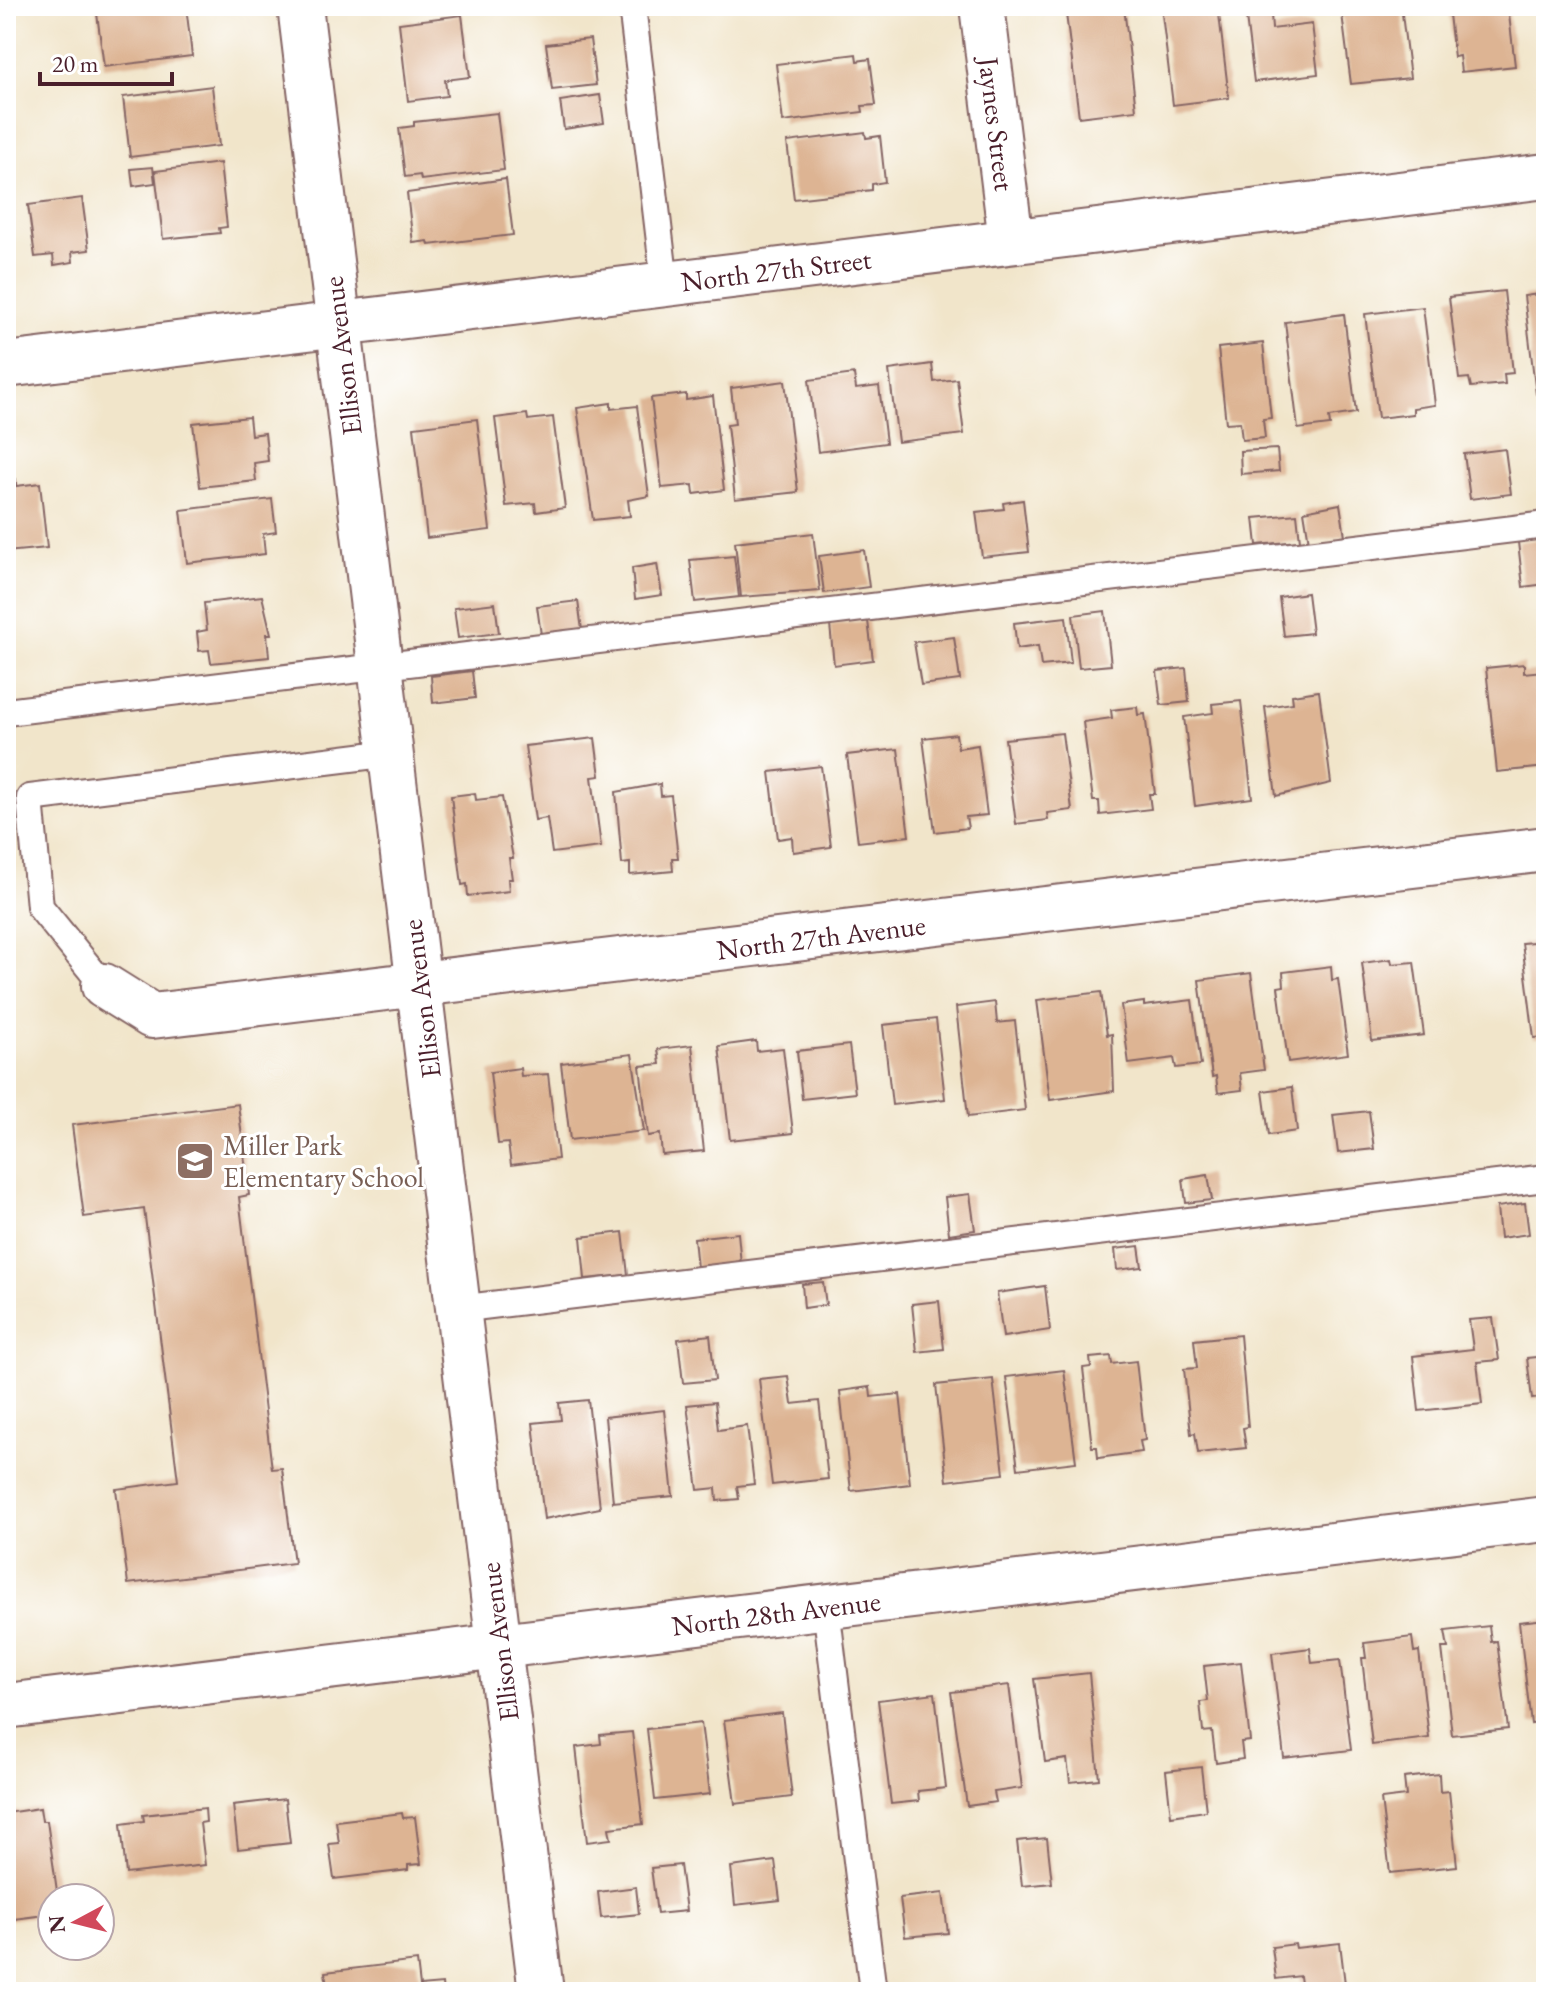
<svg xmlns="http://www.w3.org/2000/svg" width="1552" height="1998" viewBox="0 0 1552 1998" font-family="'EB Garamond',serif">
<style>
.building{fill:#ddb493}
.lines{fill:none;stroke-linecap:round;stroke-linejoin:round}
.lane-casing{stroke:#846463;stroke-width:30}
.street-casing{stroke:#846463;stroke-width:48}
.lane{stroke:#fff;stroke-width:26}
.street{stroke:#fff;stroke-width:44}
.labels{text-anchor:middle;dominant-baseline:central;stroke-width:6;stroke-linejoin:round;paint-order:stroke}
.street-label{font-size:28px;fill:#4a1f2b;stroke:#fff}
.education-label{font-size:28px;fill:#785e54;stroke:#fff;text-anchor:start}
</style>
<rect width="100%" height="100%" fill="#fff"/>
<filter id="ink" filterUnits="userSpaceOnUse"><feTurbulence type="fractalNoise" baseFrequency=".0125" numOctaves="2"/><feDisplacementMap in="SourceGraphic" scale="16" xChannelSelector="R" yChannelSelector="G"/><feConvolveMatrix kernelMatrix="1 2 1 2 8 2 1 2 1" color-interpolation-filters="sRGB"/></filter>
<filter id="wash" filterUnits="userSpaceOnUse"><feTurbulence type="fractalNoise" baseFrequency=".006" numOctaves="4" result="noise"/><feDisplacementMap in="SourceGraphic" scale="32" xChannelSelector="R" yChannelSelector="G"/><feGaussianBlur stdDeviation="1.8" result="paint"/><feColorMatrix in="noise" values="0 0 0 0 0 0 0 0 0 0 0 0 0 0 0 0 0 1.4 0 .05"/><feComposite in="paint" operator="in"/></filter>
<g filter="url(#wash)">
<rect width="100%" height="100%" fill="#f1e5ca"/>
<g id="blocks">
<g class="building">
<polygon points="96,6 186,6 192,56 104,67"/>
<polygon points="1065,6 1089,6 1089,11 1124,7 1136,110 1079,117"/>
<polygon points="1161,6 1218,6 1229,98 1173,105"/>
<polygon points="1341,6 1401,6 1410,78 1351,84"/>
<polygon points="1448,6 1508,6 1515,66 1461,72 1459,56 1454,57"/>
<polygon points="1271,14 1272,29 1312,24 1318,74 1254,82 1246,17"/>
<polygon points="462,15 470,77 445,80 447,96 408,101 399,23"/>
<polygon points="590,39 596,85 552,90 546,44"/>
<polygon points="856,54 857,61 870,59 876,105 862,106 863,112 783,122 776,64"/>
<polygon points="212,86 219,146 130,157 123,97"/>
<polygon points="600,95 604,123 564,129 560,101"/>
<polygon points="497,113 504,170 421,180 420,175 405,177 399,128 414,126 414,122"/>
<polygon points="865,132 866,138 880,136 885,182 872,184 872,190 794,199 787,142"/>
<polygon points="220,163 227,227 219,228 220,233 163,239 155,171"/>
<polygon points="153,167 155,183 133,186 131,169"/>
<polygon points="506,179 513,235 429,245 428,241 413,243 407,193"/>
<polygon points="82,198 89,250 72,252 73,262 54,265 53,255 35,257 28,205"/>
<polygon points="1504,291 1513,373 1504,374 1505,384 1471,387 1469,378 1459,379 1449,297"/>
<polygon points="1546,293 1546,393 1536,394 1524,296"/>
<polygon points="1423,307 1435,405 1413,408 1413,414 1378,418 1365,314"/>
<polygon points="1344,314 1356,413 1329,417 1330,425 1298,429 1285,322"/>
<polygon points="1263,343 1271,418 1263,419 1265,438 1242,440 1240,422 1226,423 1218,348"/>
<polygon points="932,364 934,382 957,379 964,434 898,442 889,370"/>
<polygon points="854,374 856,389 879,386 886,443 818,452 809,380"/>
<polygon points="785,381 798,492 735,499 727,425 735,424 731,388"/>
<polygon points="686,394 686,400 713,396 724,490 694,494 693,485 662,488 651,398"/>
<polygon points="611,403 611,409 637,406 649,496 628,500 630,516 593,520 577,408"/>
<polygon points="527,414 528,420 553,417 565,508 536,512 535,503 506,506 495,418"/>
<polygon points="249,417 251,435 265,433 268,461 254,463 256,481 200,487 193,423"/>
<polygon points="477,419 490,530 427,538 414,427"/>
<polygon points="1277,449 1279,471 1241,474 1240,451"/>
<polygon points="1505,449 1511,494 1470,499 1464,454"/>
<polygon points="16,479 16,486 40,483 47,548 6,552 6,480"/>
<polygon points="272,499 276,532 263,534 265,554 187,563 181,510"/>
<polygon points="1023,500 1029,552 982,557 976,512 1004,509 1003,503"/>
<polygon points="1340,504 1345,536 1309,542 1304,511"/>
<polygon points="1297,514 1300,541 1257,545 1254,518"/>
<polygon points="813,533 820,591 741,597 735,542"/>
<polygon points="1546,538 1546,584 1523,587 1518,542"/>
<polygon points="864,550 869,587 824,593 819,556"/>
<polygon points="734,556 739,597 695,602 690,560"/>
<polygon points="657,564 662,595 635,599 632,568"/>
<polygon points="1307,593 1312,633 1284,636 1279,597"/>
<polygon points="262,596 271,634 267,634 269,657 211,663 209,650 199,651 197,632 207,630 204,603"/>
<polygon points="578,601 582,630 541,635 537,606"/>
<polygon points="495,603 499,633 458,638 454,608"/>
<polygon points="1105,611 1111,665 1079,668 1073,615"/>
<polygon points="1066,617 1071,663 1041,666 1038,646 1017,649 1014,623"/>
<polygon points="868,621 873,660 834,665 830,625"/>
<polygon points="954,637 960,680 921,685 914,642"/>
<polygon points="1524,664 1524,673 1543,671 1546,767 1497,772 1486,668"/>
<polygon points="1186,668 1189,702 1161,705 1157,671"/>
<polygon points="472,671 475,698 433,703 431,676"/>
<polygon points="1319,691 1331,783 1276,796 1265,707 1293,703 1292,695"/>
<polygon points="1241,701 1252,798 1195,806 1184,717 1213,713 1212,704"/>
<polygon points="1137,707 1138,715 1145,714 1155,794 1149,794 1151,809 1100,815 1099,801 1093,801 1083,722 1112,718 1111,710"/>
<polygon points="1062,733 1072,810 1047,813 1048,820 1016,824 1005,739"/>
<polygon points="956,734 958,748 978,745 987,815 966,817 968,828 935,832 923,738"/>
<polygon points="595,738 600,776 592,777 601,847 552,853 547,818 535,820 525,746"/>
<polygon points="898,749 909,836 858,842 847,755"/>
<polygon points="821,766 831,847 793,852 792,837 778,839 770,772"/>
<polygon points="660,784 661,796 671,795 678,858 672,858 673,871 630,875 630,863 622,864 616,792"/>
<polygon points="475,793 476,800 502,797 513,858 509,858 512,879 508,879 509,891 468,896 467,884 462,885 451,796"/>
<polygon points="1546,941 1546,1037 1534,1038 1522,943"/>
<polygon points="1391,959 1392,964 1414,962 1424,1035 1372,1041 1362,963"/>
<polygon points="1331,966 1332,980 1338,979 1348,1054 1288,1062 1278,987 1284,986 1283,972"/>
<polygon points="1251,973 1264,1070 1240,1073 1242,1090 1218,1093 1216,1076 1212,1077 1199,980"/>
<polygon points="1101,992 1107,1035 1112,1034 1114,1091 1050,1100 1037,1000"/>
<polygon points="1192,1000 1201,1065 1176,1068 1174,1058 1129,1064 1121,1005 1144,1002 1144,1006"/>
<polygon points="995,1002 997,1023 1015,1021 1025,1110 968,1117 956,1007"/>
<polygon points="936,1019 945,1099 892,1105 883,1025"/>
<polygon points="756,1041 757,1051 783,1048 793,1133 730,1140 719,1046"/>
<polygon points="692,1045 704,1151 662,1155 660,1134 648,1136 640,1066 660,1064 658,1049"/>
<polygon points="849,1045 855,1093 802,1099 797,1051"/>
<polygon points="632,1054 644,1131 570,1140 561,1063"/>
<polygon points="520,1068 521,1076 548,1074 558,1159 511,1165 508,1143 498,1144 490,1072"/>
<polygon points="1292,1087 1297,1131 1269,1135 1263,1091"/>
<polygon points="238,1104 249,1195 239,1197 272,1469 282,1468 294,1563 128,1584 116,1489 178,1481 144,1209 84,1217 72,1125"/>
<polygon points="1369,1111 1374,1149 1338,1153 1333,1115"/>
<polygon points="1208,1175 1212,1200 1186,1203 1183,1179"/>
<polygon points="970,1194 975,1230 949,1234 945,1197"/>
<polygon points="1525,1203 1529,1234 1500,1238 1497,1207"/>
<polygon points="623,1232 628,1275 585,1279 581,1237"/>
<polygon points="738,1233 741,1264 697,1268 694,1238"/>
<polygon points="1139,1246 1142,1267 1117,1270 1115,1249"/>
<polygon points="823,1282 826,1305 804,1308 802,1284"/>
<polygon points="1045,1286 1050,1330 1003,1337 997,1293"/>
<polygon points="939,1301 944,1349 917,1352 912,1304"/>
<polygon points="1493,1318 1499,1360 1477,1362 1482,1404 1419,1411 1413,1356 1473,1349 1469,1320"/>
<polygon points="710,1335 715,1380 683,1383 678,1339"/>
<polygon points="1240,1335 1248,1427 1243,1428 1246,1448 1198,1453 1195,1433 1191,1434 1184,1369 1197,1368 1194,1340"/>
<polygon points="1111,1356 1112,1364 1136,1361 1145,1440 1140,1441 1142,1452 1098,1458 1097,1447 1092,1447 1083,1368 1091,1367 1090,1358"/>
<polygon points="1546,1356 1546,1397 1532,1399 1527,1358"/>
<polygon points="1064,1370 1076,1462 1018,1469 1006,1377"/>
<polygon points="788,1376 792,1404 819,1401 828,1479 772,1485 759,1379"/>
<polygon points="993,1379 1004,1474 947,1481 936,1385"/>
<polygon points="870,1387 871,1397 900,1394 910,1484 851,1491 840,1391"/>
<polygon points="588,1400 600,1508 544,1519 533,1423 561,1420 559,1403"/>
<polygon points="715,1402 718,1430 747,1426 754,1484 737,1486 739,1499 717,1501 716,1488 698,1490 687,1405"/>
<polygon points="664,1410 673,1496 613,1502 605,1417"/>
<polygon points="1546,1619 1546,1722 1531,1724 1519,1622"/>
<polygon points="1489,1626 1491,1642 1497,1641 1508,1729 1452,1735 1442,1648 1448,1648 1445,1631"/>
<polygon points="1412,1637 1414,1652 1419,1651 1429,1738 1372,1745 1362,1658 1366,1658 1364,1643"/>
<polygon points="1310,1648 1312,1663 1340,1660 1351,1750 1284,1758 1272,1653"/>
<polygon points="1241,1662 1250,1741 1241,1742 1243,1759 1216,1763 1212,1731 1203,1732 1200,1702 1208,1701 1204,1666"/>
<polygon points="1089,1673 1099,1779 1070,1782 1067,1759 1045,1762 1034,1679"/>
<polygon points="1009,1685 1022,1788 994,1792 996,1802 967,1806 951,1692"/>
<polygon points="935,1693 946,1788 918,1791 919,1801 891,1804 878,1700"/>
<polygon points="782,1713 792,1797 735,1804 724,1720"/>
<polygon points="701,1723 710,1794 655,1800 647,1729"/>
<polygon points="632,1732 643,1824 609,1828 611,1839 587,1842 576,1747 601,1744 600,1735"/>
<polygon points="1201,1767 1206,1811 1171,1816 1166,1771"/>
<polygon points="1439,1774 1440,1792 1449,1791 1457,1866 1390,1873 1381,1799 1406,1796 1404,1778"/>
<polygon points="285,1799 290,1843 238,1849 233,1805"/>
<polygon points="40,1808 42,1821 47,1821 58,1898 52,1898 52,1914 6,1920 6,1813"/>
<polygon points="205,1808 206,1822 200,1823 205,1865 126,1874 121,1824 144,1821 143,1815"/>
<polygon points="402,1813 403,1818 415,1817 421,1864 408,1865 408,1870 334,1879 329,1844 339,1843 336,1821"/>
<polygon points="1047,1838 1052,1883 1022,1886 1017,1841"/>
<polygon points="775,1861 780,1900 735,1905 731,1867"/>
<polygon points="680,1865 686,1911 657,1914 651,1868"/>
<polygon points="636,1887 639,1914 601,1918 598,1892"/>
<polygon points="943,1893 948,1933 905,1937 900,1898"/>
<polygon points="1340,1943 1346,1992 1302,1992 1300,1976 1276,1979 1272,1947 1295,1944 1296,1948"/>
<polygon points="417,1961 420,1986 442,1984 443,1992 328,1992 325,1972"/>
</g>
</g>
</g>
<g filter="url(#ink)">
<use href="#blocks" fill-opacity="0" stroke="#846463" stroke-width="2"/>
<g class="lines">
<g class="lane-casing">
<g id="lane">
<polyline points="632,6 665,284"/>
<polyline points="6,712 1546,525"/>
<polyline points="104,986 40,907 30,798 391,753"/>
<polyline points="458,1309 1546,1178"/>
<polyline points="826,1607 873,1992"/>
</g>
</g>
<g class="street-casing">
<g id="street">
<polyline points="300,6 541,1992"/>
<polyline points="982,6 1011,241"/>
<polyline points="6,365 1546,176"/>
<polyline points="104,986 152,1016 1546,849"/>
<polyline points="6,1706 1546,1519"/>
</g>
</g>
<use href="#lane" class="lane"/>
<use href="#street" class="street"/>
</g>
</g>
<defs>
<g id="school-square" transform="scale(2)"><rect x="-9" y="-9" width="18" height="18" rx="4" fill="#8d6e63" stroke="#fff"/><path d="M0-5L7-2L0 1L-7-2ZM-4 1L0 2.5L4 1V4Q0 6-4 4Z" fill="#fff"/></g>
</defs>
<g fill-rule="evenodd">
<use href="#school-square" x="195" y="1161"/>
</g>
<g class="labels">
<g class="street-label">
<text transform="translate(997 124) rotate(83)">Jaynes Street</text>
<text transform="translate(776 270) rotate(-7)">North 27th Street</text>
<text transform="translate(342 356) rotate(-97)">Ellison Avenue</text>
<text transform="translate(821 937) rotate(-7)">North 27th Avenue</text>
<text transform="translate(421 999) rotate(-97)">Ellison Avenue</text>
<text transform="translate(776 1613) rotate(-7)">North 28th Avenue</text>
<text transform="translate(499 1642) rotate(-97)">Ellison Avenue</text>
</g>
<g class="education-label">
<text x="223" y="1145">Miller Park<tspan x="223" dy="32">Elementary School</tspan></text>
</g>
</g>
<rect width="1552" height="1998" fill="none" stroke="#fff" stroke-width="32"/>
<g transform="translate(76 1922) rotate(263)"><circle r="38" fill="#ffffff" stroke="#b7a5aa" stroke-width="2"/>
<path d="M0-6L14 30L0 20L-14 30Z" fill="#d1495b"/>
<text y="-12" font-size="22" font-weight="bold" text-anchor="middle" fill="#4a1f2b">N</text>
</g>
<path d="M40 72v12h132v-12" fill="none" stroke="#4a1f2b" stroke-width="4"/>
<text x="52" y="72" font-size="24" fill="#4a1f2b" stroke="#ffffff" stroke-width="6" paint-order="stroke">20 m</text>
</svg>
